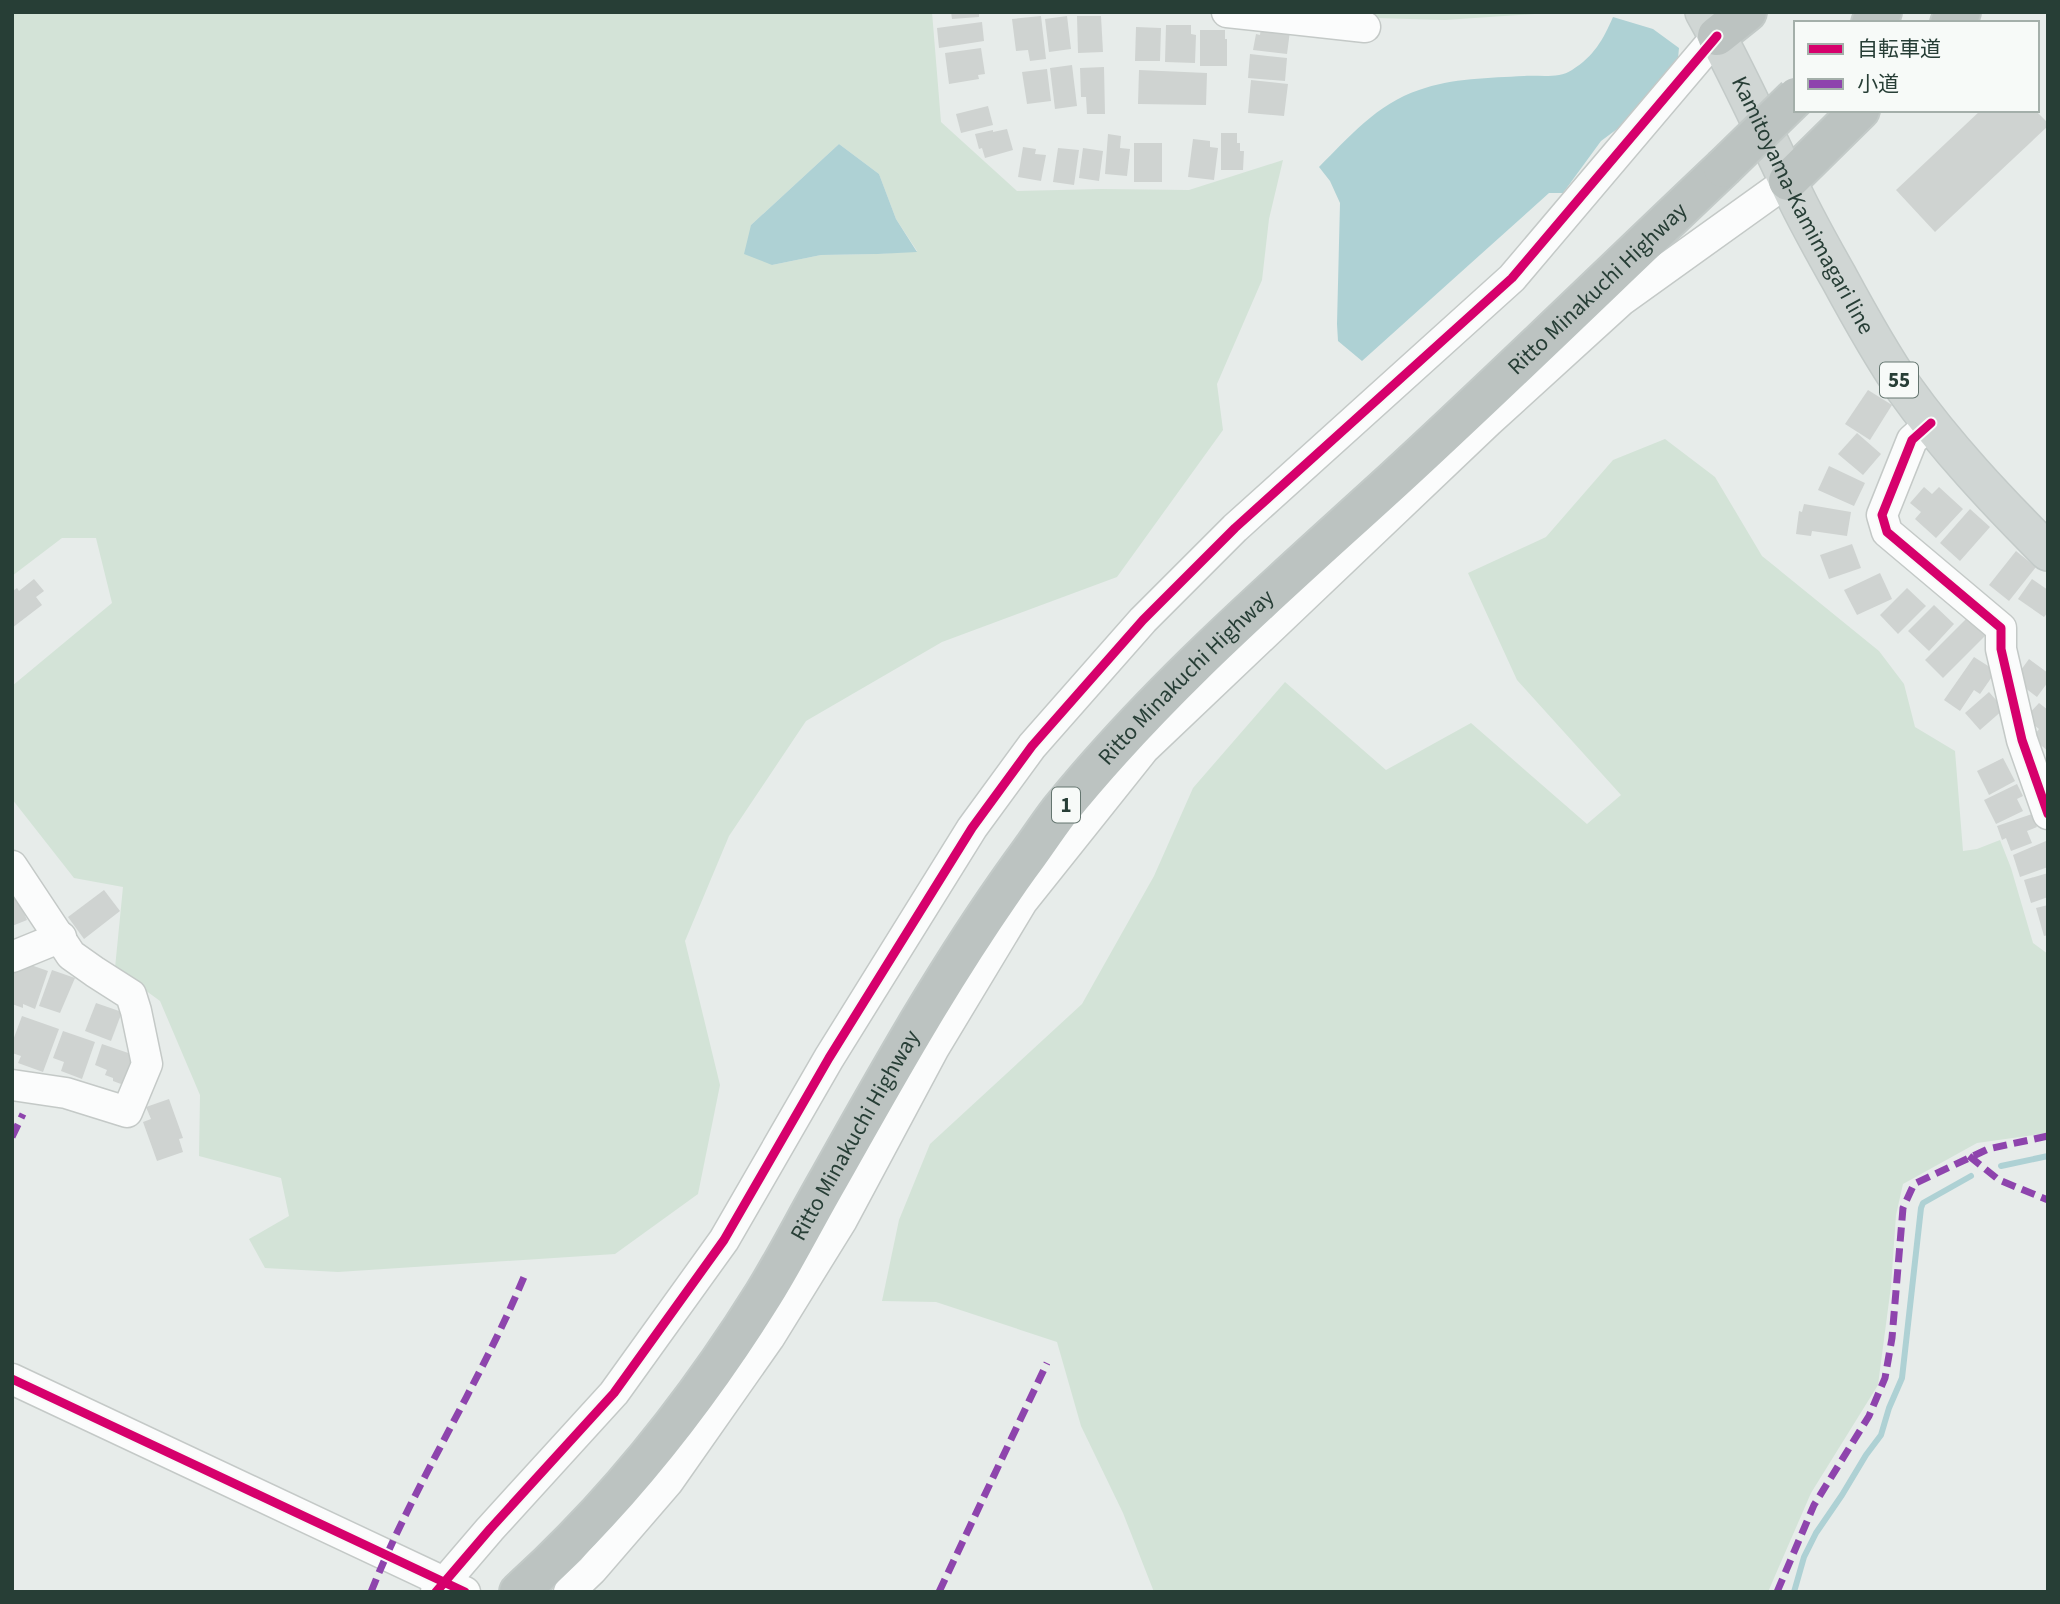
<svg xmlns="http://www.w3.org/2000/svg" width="2060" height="1604" viewBox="0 0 2060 1604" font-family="'Source Sans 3','Noto Sans JP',sans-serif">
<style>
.green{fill:#d3e3d7;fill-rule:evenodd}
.water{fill:#aed1d4}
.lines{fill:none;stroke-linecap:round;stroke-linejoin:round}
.stream{stroke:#aed1d4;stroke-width:6}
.building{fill:#cfd3d1}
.minor-casing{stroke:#c4c9c7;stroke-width:33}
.major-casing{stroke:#c3cac8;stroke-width:40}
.highway-casing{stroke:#c3cac8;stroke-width:42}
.minor{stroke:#fbfcfc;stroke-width:30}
.major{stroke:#d0d6d4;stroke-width:37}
.highway{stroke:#bcc3c1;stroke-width:38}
.highway-bridge-casing{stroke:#c3cac8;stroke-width:42;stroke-linecap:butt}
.highway-bridge{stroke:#bcc3c1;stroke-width:38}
.quiet{stroke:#8e44ad;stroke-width:7;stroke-dasharray:14 7;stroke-linecap:butt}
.cycleway-casing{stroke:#f7faf8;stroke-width:13}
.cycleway{stroke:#d6006c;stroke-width:9}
.labels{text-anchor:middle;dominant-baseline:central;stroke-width:5;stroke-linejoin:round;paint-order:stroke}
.shield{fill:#f7faf8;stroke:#657670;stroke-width:2}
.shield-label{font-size:21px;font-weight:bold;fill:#273e36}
.street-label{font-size:23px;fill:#273e36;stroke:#f7faf8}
</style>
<rect width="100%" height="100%" fill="#e7ecea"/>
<g class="green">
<path d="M12,12H932L941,122L1017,191L1101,189L1189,190L1283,160L1269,219L1262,280L1217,384L1223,430L1117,577L942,642L806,721L729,836L685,941L720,1085L698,1194L615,1254L338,1272L265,1268L249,1239L289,1216L281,1178L199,1156L200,1095L160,1001L115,968L123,887L74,878L12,799V686L112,603L96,538H62L12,576ZM839,144L879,174L896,219L917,251L878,254L821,255L772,265L751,225Z"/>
<polygon points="1373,12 1563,12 1445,20 1375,18"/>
<polygon points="1665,439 1715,477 1762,556 1879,651 1904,684 1915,727 1955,751 1963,851 1977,849 2000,840 2011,868 2033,943 2048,954 2048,1133 1977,1143 1903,1184 1896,1215 1891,1286 1878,1385 1811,1493 1768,1592 1154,1592 1123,1513 1081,1426 1057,1342 936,1302 882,1301 899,1220 930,1144 1082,1004 1154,876 1193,788 1285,682 1386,770 1471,723 1587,824 1621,795 1517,680 1468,573 1546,537 1613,460"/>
</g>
<g class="water">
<path d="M1613,17L1653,29L1679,48L1677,69L1640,112L1601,141L1563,193H1549L1362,361L1338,341L1337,324L1340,203L1330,181L1319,167C1349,137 1377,104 1419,90C1452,78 1490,78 1524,76C1540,75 1558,79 1572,70C1594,56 1603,40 1613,17Z"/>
<polygon points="839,144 879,174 896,219 917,252 878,254 821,255 772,265 744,254 751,225"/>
</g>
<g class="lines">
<g class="stream">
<polyline points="2001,1166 2048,1156"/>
<polyline points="1794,1592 1804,1557 1816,1533 1842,1495 1866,1455 1881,1435 1889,1408 1902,1378 1921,1208 1923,1203 1971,1176"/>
</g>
</g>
<g class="building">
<polygon points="951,12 979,12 979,17 952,19"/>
<polygon points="1041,16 1046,59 1030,61 1028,50 1016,51 1012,19"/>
<polygon points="1067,16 1071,49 1049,52 1045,19"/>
<polygon points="1077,16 1101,16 1103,52 1078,53"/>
<polygon points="982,22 984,41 939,48 937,28"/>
<polygon points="1166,25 1191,25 1191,34 1196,35 1195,63 1165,62"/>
<polygon points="1136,27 1161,28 1160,61 1135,61"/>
<polygon points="1261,27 1290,31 1287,54 1253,50 1256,34 1260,35"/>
<polygon points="1200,30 1225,30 1225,39 1227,39 1227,66 1200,66"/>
<polygon points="981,48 985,74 978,75 979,79 949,84 945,53"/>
<polygon points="1250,54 1287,58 1285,81 1248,78"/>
<polygon points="1072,65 1077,106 1055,109 1050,68"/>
<polygon points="1104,67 1105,114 1087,114 1086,97 1081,97 1080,68"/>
<polygon points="1047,69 1051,101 1027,104 1022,72"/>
<polygon points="1139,70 1207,73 1206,105 1138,104"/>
<polygon points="1251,80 1288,84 1284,116 1248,113"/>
<polygon points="988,106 993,125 961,133 956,114"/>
<polygon points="1981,110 2035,110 2048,123 2048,126 1935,232 1896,190"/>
<polygon points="1007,129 1013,150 985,158 982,148 979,149 975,134 993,130 993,132"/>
<polygon points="1221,133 1237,133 1237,143 1240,143 1240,151 1244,151 1243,170 1221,170"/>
<polygon points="1108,134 1121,136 1120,148 1130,149 1127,176 1105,174"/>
<polygon points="1193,139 1210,141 1210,147 1218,148 1214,180 1188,177"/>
<rect x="1134" y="143" width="28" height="39"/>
<polygon points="1023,147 1036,149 1035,154 1046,155 1041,181 1018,177"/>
<polygon points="1058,148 1079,150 1074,185 1053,182"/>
<polygon points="1083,148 1103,151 1099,181 1079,178"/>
<polygon points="1868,390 1892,405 1870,440 1845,424"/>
<polygon points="1857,433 1881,454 1863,475 1838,454"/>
<polygon points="1829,466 1865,483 1854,506 1818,490"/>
<polygon points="1924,487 1932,494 1939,487 1963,509 1936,538 1915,519 1921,512 1910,503"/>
<polygon points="1804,504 1851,512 1847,536 1812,531 1811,536 1796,534 1799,511 1802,512"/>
<polygon points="1970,509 1990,527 1960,561 1940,543"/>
<polygon points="1852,544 1861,568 1829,579 1820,555"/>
<polygon points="2016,551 2036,567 2009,601 1989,585"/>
<polygon points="1880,573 1892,599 1857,615 1844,590"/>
<polygon points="34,579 44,591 36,597 42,605 12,628 12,592 17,588 19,591"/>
<polygon points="2032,579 2048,590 2048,612 2044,617 2018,599"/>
<polygon points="1907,588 1926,606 1898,634 1880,615"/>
<polygon points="1934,605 1954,624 1929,651 1908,631"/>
<polygon points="1969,616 1987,634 1943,678 1925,660"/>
<polygon points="1974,657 1996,671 1980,694 1974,690 1960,711 1944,700"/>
<polygon points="2029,659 2048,673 2048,682 2037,697 2020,684 2024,679 2018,674"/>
<polygon points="1989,692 2004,709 1980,730 1965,713"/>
<polygon points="2039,703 2048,710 2048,751 2032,738 2039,729 2025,718"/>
<polygon points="2003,758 2015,781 1989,795 1977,771"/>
<polygon points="2017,784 2023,796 2017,799 2023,811 1996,824 1984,800"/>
<polygon points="2032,814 2037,827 2027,831 2032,843 2011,851 2006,838 2002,840 1997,826"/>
<polygon points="2046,841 2048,847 2048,867 2020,877 2013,855"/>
<polygon points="2048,873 2048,897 2031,903 2024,880"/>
<polygon points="104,890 120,911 84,939 68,917"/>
<polygon points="17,896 27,920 12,926 12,898"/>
<polygon points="2048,905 2048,935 2044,936 2036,908"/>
<polygon points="28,964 48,971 35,1009 23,1004 23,1008 12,1004 12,974"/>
<polygon points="52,970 75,978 60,1013 39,1006"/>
<polygon points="96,1003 122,1012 111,1041 85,1031"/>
<polygon points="22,1016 59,1029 43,1072 18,1063 21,1056 12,1053 12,1043"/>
<polygon points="63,1031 95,1042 82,1079 61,1071 64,1062 53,1058"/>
<polygon points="102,1044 137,1056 129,1087 113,1081 113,1078 105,1075 107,1070 95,1065"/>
<polygon points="169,1099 183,1138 179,1139 183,1152 157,1161 143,1122 151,1119 146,1107"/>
</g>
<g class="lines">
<g class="minor-casing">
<g id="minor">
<polyline points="1227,12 1365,27"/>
<polyline points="1931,423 1912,440 1882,515 1887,532 2001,628 2001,649 2022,740 2048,814"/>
<polyline points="12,866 71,955 95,972 131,995 136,1011 147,1064 127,1112 66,1093 12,1085"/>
<polyline points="12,957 61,937"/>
<polyline points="12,1379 465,1592"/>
<polyline points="436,1592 490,1529 614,1393 724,1240 829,1058 972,828 1032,746 1143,620 1235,528 1512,278 1717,36"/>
<polyline points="569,1592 592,1570 668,1482 769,1338 842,1220 934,1048 1022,902 1144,749 1488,422 1622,300 1788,181"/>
</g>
</g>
<g class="major-casing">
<g id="major">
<path id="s1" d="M1704,12C1735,67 1760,122 1787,179C1802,213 1821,246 1839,278C1859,315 1880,353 1904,388C1946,447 1997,501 2048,552"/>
</g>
</g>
<g class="highway-casing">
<g id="highway">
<polyline points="1871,23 1882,12"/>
<polyline points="1950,23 1961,12"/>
<polyline points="1717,36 1747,12"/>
<polyline points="1788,181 1860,110"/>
<path id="s2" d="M519,1592C614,1506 696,1403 764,1294C787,1257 807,1217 829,1179C889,1072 949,965 1021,865C1034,848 1046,829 1059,812C1158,689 1278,586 1394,480C1505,378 1613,272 1723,168"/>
</g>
</g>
<use href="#minor" class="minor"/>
<use href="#major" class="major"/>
<use href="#highway" class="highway"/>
<g class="highway-bridge-casing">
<polyline id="highway-bridge" points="1723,168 1796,97"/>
</g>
<use href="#highway-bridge" class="highway-bridge"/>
<g class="quiet">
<polyline points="12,1137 23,1114"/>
<polyline points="1969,1156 1999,1180 2048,1200"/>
<path d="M371,1592C415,1482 481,1382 526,1272"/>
<polyline points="939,1592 1047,1363"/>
<polyline points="1777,1592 1814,1505 1869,1416 1885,1378 1892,1338 1903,1208 1914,1184 1988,1149 2048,1136"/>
</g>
<g class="cycleway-casing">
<g id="cycleway">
<polyline points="1931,423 1912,440 1882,515 1887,532 2001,628 2001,649 2022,740 2048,814"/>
<polyline points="12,1379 465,1592"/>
<polyline points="436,1592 490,1529 614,1393 724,1240 829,1058 972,828 1032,746 1143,620 1235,528 1512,278 1717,36"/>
</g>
</g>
<use href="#cycleway" class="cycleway"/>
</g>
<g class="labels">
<g class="shield">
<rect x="1880" y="362.5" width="38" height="35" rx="5"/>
<rect x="1052" y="787.5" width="28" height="35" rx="5"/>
</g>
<g class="shield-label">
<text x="1899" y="380">55</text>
<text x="1066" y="805">1</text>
</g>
<g class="street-label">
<text stroke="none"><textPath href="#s1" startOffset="217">Kamitoyama-Kamimagari line</textPath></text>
<text stroke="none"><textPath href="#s2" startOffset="1704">Ritto Minakuchi Highway</textPath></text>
<text stroke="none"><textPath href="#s2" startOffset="1138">Ritto Minakuchi Highway</textPath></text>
<text stroke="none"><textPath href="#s2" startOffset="570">Ritto Minakuchi Highway</textPath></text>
</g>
</g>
<rect width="2060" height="1604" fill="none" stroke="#273e36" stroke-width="28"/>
<rect x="1794" y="21" width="245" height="91" fill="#f7faf8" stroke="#a4afaa" stroke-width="2"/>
<rect x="1808" y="44" width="35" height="10" fill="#d6006c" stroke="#a4afaa" stroke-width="2"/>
<text x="1857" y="56" font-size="21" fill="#273e36">自転車道</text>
<rect x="1808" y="79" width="35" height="10" fill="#8e44ad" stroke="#a4afaa" stroke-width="2"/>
<text x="1857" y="91" font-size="21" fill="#273e36">小道</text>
</svg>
